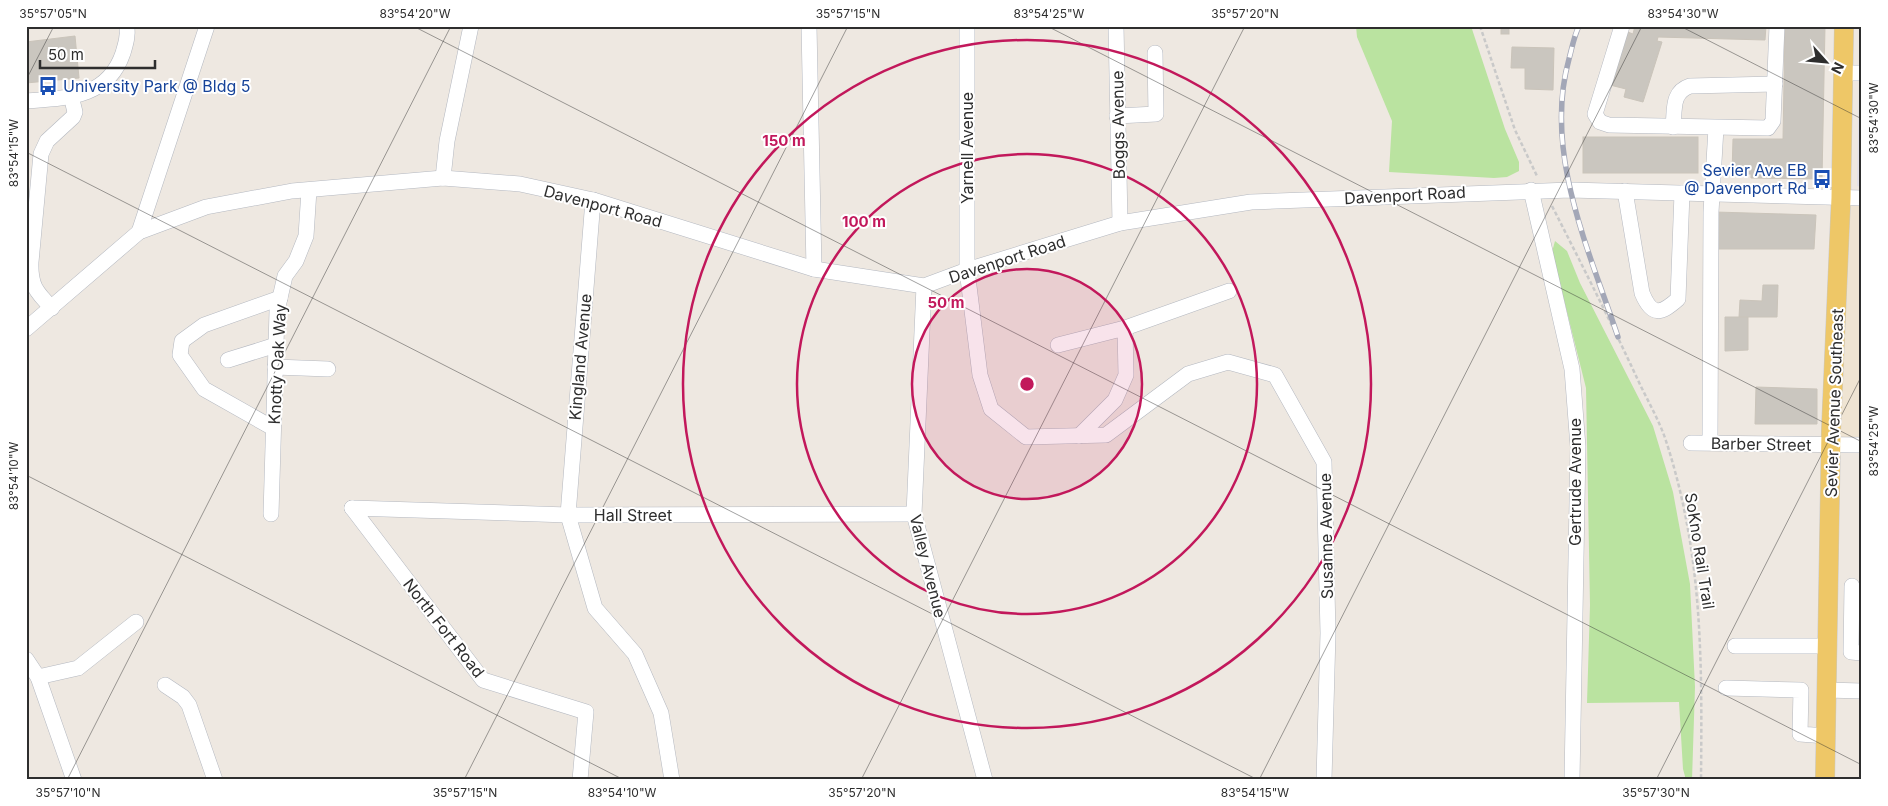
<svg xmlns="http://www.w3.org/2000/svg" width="1888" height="806" viewBox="0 0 1888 806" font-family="Inter,sans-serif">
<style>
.industrial{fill:#e3e1e8}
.education{fill:#efe4d2}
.green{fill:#bae3a0}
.building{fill:#cac6bf;stroke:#cac4ba}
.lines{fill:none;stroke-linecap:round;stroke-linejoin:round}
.minor-casing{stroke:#b4b8c0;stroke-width:16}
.major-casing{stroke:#c9c9c9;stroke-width:20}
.path{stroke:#c9c9c9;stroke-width:2.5;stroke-dasharray:4 2.5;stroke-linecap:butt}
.minor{stroke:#fff;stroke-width:15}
.major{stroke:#eec767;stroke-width:19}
.rail-casing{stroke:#a3a7b7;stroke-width:5.5}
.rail{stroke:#fff;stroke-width:4;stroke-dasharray:11;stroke-linecap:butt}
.ticks{fill:none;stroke:#2e2e2e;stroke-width:1;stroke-opacity:0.45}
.ring{fill:none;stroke:#c2185b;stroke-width:2.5}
.labels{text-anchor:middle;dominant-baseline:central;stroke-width:4;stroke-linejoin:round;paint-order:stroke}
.transit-label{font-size:16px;fill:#164399;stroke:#fff;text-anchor:start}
.street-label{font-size:16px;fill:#2e2e2e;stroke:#fff}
.centre{fill:#c2185b;stroke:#fff;stroke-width:2.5}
.ring-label{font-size:15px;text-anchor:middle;font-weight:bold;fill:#c2185b;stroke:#fff;stroke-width:4;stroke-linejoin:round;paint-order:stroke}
.neatline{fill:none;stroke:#2e2e2e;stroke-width:2}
.ticks-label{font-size:12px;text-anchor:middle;fill:#2e2e2e}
</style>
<rect width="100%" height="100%" fill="#eee8e1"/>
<polygon class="industrial" points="1860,26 1862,26 1862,187 1857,186"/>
<polygon class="education" points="1841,198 1862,198 1862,445 1850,444 1831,431"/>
<g class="green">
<polygon points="1356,26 1471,26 1505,129 1519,162 1519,171 1507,177 1494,178 1389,172 1392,121 1357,37"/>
<polygon points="1555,241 1567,251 1580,283 1653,426 1673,492 1690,584 1695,687 1692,780 1686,780 1683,769 1679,702 1587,703 1590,605 1586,388 1552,252"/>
</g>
<g class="building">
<rect x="1501" y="26" width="8" height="8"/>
<polygon points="1635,26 1766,26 1765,40 1658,37 1657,41 1662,42 1643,102 1624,97 1626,89 1610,85 1625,31 1633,34"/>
<polygon points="1785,26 1825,26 1822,179 1751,178 1751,174 1732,174 1733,139 1783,139"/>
<polygon points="75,36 79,78 26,83 26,42"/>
<polygon points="1512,47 1554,48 1553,90 1525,89 1525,68 1511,68"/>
<rect x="1583" y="137" width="115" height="36"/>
<polygon points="1715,212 1816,215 1814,249 1715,249"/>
<polygon points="1763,285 1778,285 1777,317 1739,317 1740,300 1762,301"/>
<polygon points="1725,317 1748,317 1748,350 1725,351"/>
<polygon points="1862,358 1862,412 1860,412"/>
<polygon points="1756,387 1817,389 1817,424 1755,424"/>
</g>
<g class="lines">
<g class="minor-casing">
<g id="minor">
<polyline points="809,26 814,269"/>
<polyline points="967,26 967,270 980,375 991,409 1026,437 1106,435 1188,374 1228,362 1275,375 1324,462 1328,633 1324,780"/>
<polyline points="1116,26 1120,223"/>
<polyline points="1622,26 1595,114 1600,122 1609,125 1768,128 1773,121 1777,26"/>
<polyline points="1843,73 1862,73"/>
<path d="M26,101C67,98 108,98 123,53C126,43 128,36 127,26"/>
<polyline points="1117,116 1156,114 1155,53"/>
<path d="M1673,127C1675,111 1671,92 1690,86L1775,84"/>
<polyline points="443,178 447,141 471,26"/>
<polyline points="1531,190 1572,369 1578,447 1572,780"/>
<path d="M1625,191L1642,293C1652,317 1661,314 1678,299L1682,193"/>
<polyline points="593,200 568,515 595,608 635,654 661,713 672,780"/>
<polyline points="139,232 207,26"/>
<polyline points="924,286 914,514 985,780"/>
<path d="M52,308C36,292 30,285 31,262L41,154L47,141L73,117L75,112L71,96"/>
<polyline points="1125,328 1229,291"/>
<polyline points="26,329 139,232 206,207 292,191 443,178 520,184 593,200 814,269 924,286 967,270 1120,223 1251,202 1570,190 1862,198"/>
<polyline points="1058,345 1125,328 1126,375 1115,400 1079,436"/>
<polyline points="228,360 276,345"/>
<polyline points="275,367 328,369"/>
<polyline points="273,428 204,389 180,355 182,341 204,325 280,298"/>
<polyline points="1710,442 1711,212 1716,128"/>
<polyline points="1691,443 1862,445"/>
<polyline points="352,508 568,515 914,514"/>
<polyline points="352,508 483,680 586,712 580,780"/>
<polyline points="271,514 277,311 285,276 296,261 306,236 309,190"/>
<polyline points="1852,586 1851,652 1862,653"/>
<polyline points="1735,646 1827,646"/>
<polyline points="26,659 38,677 74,780"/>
<polyline points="38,677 78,668 136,622"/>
<polyline points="165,685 183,697 189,705 215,780"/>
<polyline points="1726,688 1801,690 1800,734 1826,736"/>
<polyline points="1826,690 1862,691"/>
</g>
</g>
<g class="major-casing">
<polyline id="major" points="1825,780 1831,431 1841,198 1844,26"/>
</g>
<g class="path">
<polyline points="1480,26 1515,130 1537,176"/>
<path d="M1552,206C1581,263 1610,320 1637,378C1647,400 1660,421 1667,444C1703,557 1702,662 1701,780"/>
</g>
<use href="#minor" class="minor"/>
<use href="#major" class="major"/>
<g class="rail-casing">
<path id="rail" d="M1579,26C1574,36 1572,48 1569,59C1543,152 1589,250 1618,337"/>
</g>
<use href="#rail" class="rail"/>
</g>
<path class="ticks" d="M413,26L1862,765M1047,26L1862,442M1680,26L1862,119M26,80L54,26M26,152L1258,780M26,475L624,780M67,780L451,26M464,780L848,26M861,780L1245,26M1259,780L1642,26M1656,780L1862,375"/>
<circle cx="1027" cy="384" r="115" fill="#c2185b" fill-opacity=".12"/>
<g class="ring">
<circle cx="1027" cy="384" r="115"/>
<circle cx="1027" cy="384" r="230"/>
<circle cx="1027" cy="384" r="344"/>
</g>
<defs>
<g id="bus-bare" transform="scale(1.5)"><path d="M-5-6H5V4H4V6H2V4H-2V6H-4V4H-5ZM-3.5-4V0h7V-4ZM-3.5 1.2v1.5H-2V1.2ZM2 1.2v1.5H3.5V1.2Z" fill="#1a4fb4" stroke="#fff" stroke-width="2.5" paint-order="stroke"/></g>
</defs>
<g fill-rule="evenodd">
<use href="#bus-bare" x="48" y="86"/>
<use href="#bus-bare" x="1822" y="179"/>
</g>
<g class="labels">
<g class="transit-label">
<text x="63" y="86">University Park @ Bldg 5</text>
<text x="1807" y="170" text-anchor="end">Sevier Ave EB<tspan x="1807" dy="18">@ Davenport Rd</tspan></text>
</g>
<g class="street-label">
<text transform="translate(1118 125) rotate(-91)">Boggs Avenue</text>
<text transform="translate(967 148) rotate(-90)">Yarnell Avenue</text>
<text transform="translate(1405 195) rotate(-3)">Davenport Road</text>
<text transform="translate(603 206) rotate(15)">Davenport Road</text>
<text transform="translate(1007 259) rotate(-18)">Davenport Road</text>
<text transform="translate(580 357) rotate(-85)">Kingland Avenue</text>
<text transform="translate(277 364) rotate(-87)">Knotty Oak Way</text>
<text transform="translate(1834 403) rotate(-88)">Sevier Avenue Southeast</text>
<text transform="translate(1761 444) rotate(1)">Barber Street</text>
<text transform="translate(1575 482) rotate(-90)">Gertrude Avenue</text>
<text x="633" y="515">Hall Street</text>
<text transform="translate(1326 536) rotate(-91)">Susanne Avenue</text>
<text transform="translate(1700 551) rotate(81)">SoKno Rail Trail</text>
<text transform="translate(928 566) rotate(76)">Valley Avenue</text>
<text transform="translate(444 628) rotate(52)">North Fort Road</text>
</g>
</g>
<circle cx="1027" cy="384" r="8" class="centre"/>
<g class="ring-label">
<text x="784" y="146">150 m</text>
<text x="864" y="227">100 m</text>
<text x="946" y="308">50 m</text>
</g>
<rect width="1888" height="806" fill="none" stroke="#ffffff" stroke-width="55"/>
<g transform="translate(1826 62) rotate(117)" stroke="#ffffff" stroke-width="4" paint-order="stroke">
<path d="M0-4L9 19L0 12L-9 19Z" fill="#2e2e2e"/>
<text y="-8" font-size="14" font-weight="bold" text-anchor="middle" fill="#2e2e2e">N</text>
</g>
<path d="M40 60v8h115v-8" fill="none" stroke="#2e2e2e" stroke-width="2.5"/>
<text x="48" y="60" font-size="15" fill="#2e2e2e" stroke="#ffffff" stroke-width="4" paint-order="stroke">50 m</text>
<rect x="28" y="28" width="1832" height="750" class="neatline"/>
<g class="ticks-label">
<text x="53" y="18">35°57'05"N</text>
<text x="415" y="18">83°54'20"W</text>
<text x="848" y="18">35°57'15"N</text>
<text x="1049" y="18">83°54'25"W</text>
<text x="1245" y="18">35°57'20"N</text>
<text x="1683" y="18">83°54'30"W</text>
<text transform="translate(1874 118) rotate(-90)" y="4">83°54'30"W</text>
<text transform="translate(14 153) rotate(-90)" y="4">83°54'15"W</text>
<text transform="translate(1874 441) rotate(-90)" y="4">83°54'25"W</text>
<text transform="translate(14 476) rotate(-90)" y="4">83°54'10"W</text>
<text x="68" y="797">35°57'10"N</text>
<text x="465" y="797">35°57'15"N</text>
<text x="622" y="797">83°54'10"W</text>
<text x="862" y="797">35°57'20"N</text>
<text x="1255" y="797">83°54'15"W</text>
<text x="1656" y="797">35°57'30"N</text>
</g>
</svg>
